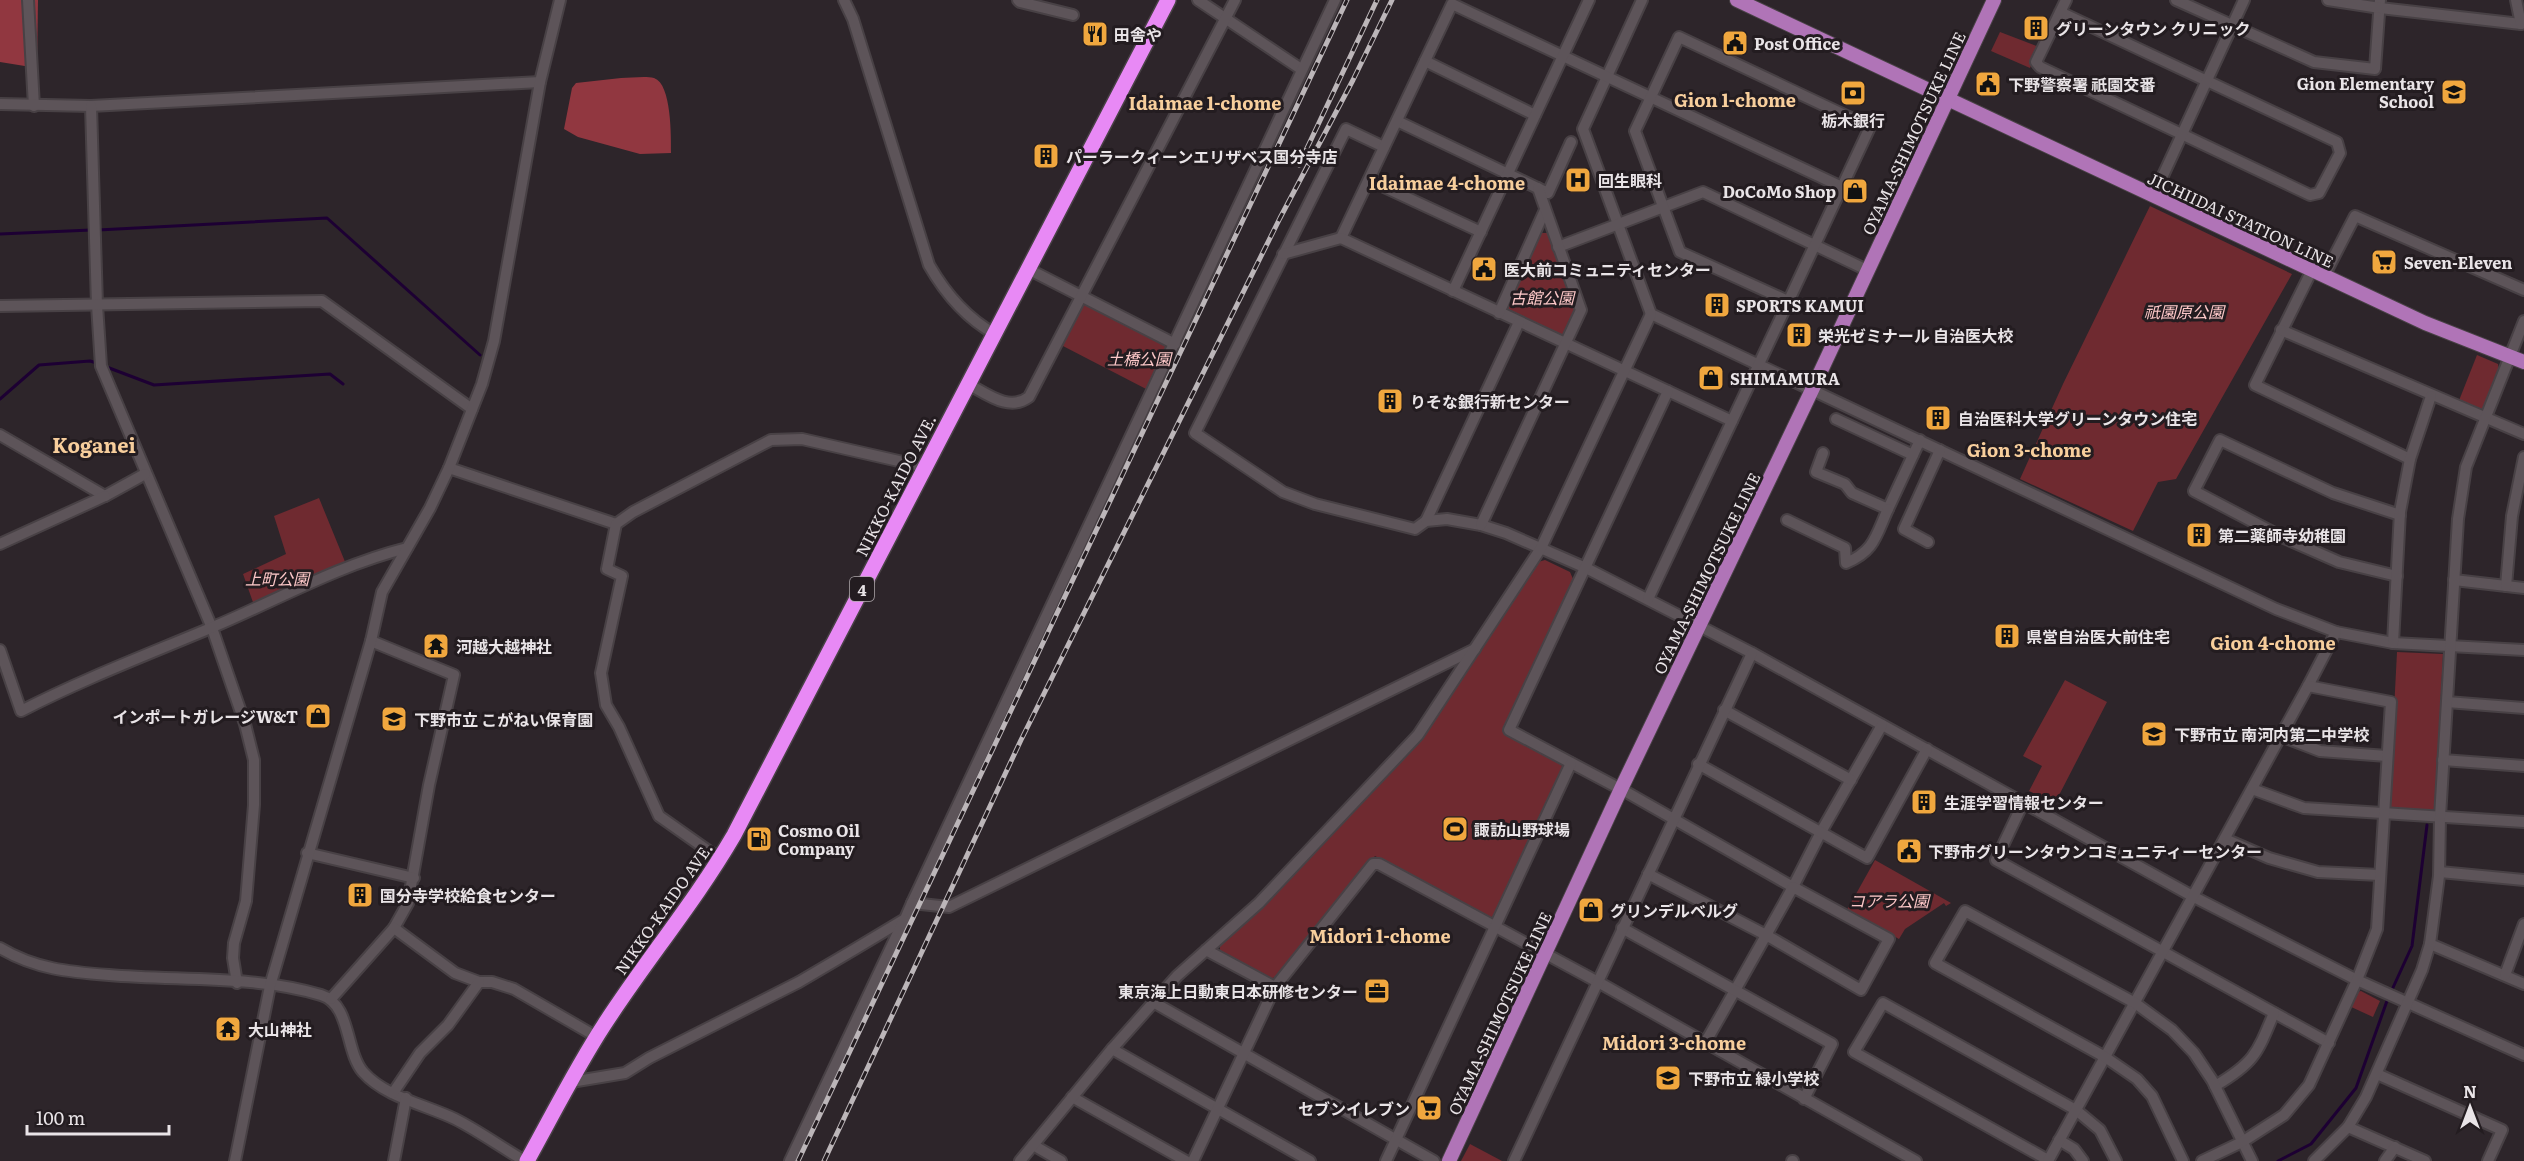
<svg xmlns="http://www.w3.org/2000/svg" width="2524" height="1161" viewBox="0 0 2524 1161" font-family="Literata,'Noto Sans JP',serif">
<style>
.green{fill:#6f2a30}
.forest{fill:#913740}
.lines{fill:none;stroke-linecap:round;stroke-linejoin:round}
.stream{stroke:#1d0033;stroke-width:3}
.minor-casing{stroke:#484145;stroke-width:14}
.major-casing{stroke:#484145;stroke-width:16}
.highway-casing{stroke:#484145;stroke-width:18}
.minor{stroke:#5d5459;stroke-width:10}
.major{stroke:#b074b7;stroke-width:14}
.highway{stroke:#e889f5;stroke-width:15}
.rail-casing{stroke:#bcb6b9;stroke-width:5}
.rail{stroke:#231c20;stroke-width:3;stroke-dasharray:9;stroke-linecap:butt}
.labels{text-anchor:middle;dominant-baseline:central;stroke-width:6;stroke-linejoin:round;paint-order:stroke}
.shield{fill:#231c20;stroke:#aea8ab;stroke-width:1.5}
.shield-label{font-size:15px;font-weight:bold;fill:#e9e4e7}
.poi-label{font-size:16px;font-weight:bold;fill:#e9e4e7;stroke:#231c20;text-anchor:start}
.street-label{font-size:16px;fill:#e9e4e7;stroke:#231c20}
.park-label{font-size:16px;font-style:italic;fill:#fdc8c8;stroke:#231c20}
.neighbourhood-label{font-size:18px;font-weight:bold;fill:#f7ce9c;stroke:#231c20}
.quarter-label{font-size:20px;font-weight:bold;fill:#f7ce9c;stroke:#231c20}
</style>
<rect width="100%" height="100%" fill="#2d252a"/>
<g class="green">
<polygon points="2000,32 2039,47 2030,68 1991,51"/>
<polygon points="2150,206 2292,274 2176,479 2158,482 2133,531 2020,479 2063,384"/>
<polygon points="1541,233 1548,233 1576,310 1565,334 1559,336 1509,313 1507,306"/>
<polygon points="1087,304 1167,344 1169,351 1150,391 1061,345 1081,306"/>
<polygon points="2477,355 2498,364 2499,371 2485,408 2478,411 2458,403"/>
<polygon points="319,498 348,569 255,608 243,574 286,554 274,516"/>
<polygon points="1545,560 1570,572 1573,579 1503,732 1561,763 1563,770 1495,916 1488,918 1375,856 1276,977 1269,979 1220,952 1220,944 1386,776 1538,562"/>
<polygon points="2397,652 2443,654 2435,810 2389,808"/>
<polygon points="2065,680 2107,702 2055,803 2029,791 2042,766 2023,756"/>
<polygon points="1875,860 1951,903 1946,906 1944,903 1905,929 1899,939 1847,910"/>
<polygon points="2361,991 2380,1001 2373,1017 2349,1006 2354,993"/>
<polygon points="1470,1144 1502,1161 1461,1161"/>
</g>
<g class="forest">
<polygon points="0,0 38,0 37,68 0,62"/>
<path d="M621,78C631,78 645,76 654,78C672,84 671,138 671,153L640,154L578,137L564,129L572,88L576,83Z"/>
</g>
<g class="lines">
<g class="stream">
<polyline points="98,230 327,218 480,355"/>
<polyline points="0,234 91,230"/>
<polyline points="104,366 154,385 330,374 343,384"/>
<polyline points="0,399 39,365 90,361 97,363"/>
<polyline points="2391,992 2412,946 2427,825"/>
<polyline points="2278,1161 2311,1144 2356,1088 2388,998"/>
</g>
<g class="minor-casing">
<g id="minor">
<polyline points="28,0 34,106"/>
<path d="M844,0L853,19L929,265C945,293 966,318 995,334"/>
<polyline points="1018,0 1020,2 1073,15"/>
<polyline points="1198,0 1301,69"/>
<polyline points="1642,0 1583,129 1651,314 2276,609 2336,632 2393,643 2524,650"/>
<polyline points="2176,0 2314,62 2375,69 2380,0"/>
<polyline points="2328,0 2380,8 2521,24 2524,22"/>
<polyline points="2516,0 2521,24"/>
<polyline points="2060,12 2337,142 2340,153 2319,193 2310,195 2040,67 2036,62 2066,0"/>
<polyline points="1425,61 1535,115"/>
<polyline points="0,104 91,106 540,82"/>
<polyline points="91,106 97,305 101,366 212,628 245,724 254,760 254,805 246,901 234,943 233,958 237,983"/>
<polyline points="1397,121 1548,193 1571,142"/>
<polyline points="1384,147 1346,129 1195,433 1283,492 1315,504 1415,529 1426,521 1447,519 1481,525 1506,533 1586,568 1752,653 2194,897 2357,980 2524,1055"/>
<polyline points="1369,180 1481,232"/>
<polyline points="2154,195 2244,0"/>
<polyline points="1341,238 1452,4 1842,187"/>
<polyline points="1558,247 1703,192 1867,270"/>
<polyline points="1283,254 1341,238 1732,421"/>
<polyline points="1028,269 1175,344"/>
<polyline points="2312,270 2255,385 2410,459"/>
<polyline points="2324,276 2355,216 2524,290"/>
<polyline points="1453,291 1589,0"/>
<polyline points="0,306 322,301 472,409"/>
<polyline points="1499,313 1545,210"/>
<polyline points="2281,330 2524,434"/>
<path d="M968,384C987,394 1009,412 1029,397L1235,0"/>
<polyline points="1668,391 1509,730 1628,793 1793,887 1821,832 1882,725"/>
<polyline points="1836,419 1913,455"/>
<polyline points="0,435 105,496 145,474"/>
<polyline points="1823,453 1816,472 1845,484 1852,493 1888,509 1920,440"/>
<polyline points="449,468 616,524"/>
<path d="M1787,520L1845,548L1846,563C1875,551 1876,535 1888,509"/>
<polyline points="1426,521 1519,322"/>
<polyline points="1481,525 1581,310 1538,188"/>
<polyline points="1928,542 1904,529 1940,450"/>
<polyline points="0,544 105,496"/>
<polyline points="2397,576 2339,562 2282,537 2194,491 2220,440 2333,493 2400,515"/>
<polyline points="2454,580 2524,588"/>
<polyline points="2506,586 2512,516 2524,457"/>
<path d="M1648,599C1722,441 1797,285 1870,127L1679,37L1635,131L1680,252L1788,301"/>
<polyline points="371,641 454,675 429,785 408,903 394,928"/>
<polyline points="2393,643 2400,512 2410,459 2431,396"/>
<path d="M0,650L21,711C83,679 149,654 213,627C277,600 339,565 407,548"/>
<polyline points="2447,702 2524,708"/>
<polyline points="1724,710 1851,780"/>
<polyline points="2281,736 2320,751 2387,756"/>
<polyline points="2443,760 2524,766"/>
<polyline points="1698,764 1867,858 1927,749"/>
<polyline points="2252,789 2304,808 2524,822"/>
<polyline points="2024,801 1996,860 2329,1043"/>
<polyline points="2225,839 2269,858 2318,872 2380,875"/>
<polyline points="307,853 414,878"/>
<polyline points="720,859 659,816 619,727 606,705 601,673 622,576 607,569 616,524 633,512 771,440 802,439 925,467"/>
<polyline points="2440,872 2524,880"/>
<path d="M1648,874L1766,935L1861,990L1889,939L1793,887C1764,939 1735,991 1705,1043"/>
<polyline points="912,903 1335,0"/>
<polyline points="1622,928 1832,1044 1804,1099"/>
<polyline points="2430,944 2524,984"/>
<path d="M0,948C35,969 69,972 109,975C177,981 255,975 321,995C351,1004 345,1051 363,1072C385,1097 426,1105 455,1119C479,1131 502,1148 525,1161"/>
<polyline points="1206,950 1275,987"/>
<polyline points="2505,975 2524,924"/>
<polyline points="331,999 394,928 455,973 479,982 492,982 514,989 597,1037"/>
<polyline points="1153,1002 1434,1161"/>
<polyline points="1112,1049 1310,1161"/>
<polyline points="2377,1074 2502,1130 2488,1161"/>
<polyline points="571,1082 625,1073 649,1058 799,982 855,949 905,919 912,903 949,907 1475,649"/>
<path d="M2215,1086C2254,1063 2257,1054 2274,1013"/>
<polyline points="393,1093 420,1053 448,1025 479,982"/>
<polyline points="1072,1097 1186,1161"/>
<polyline points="2348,1127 2425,1161"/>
<polyline points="2059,1140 2074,1149 2083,1161"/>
<polyline points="1033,1145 1061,1161"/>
<polyline points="2048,1160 1854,1052 1883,1003 2076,1110 2100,1130 2116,1161"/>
<polyline points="235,1161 270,986 371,641 382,592 430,508 449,468 482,384 494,341 540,82 560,0"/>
<polyline points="394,1161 406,1098"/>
<polyline points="790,1161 904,920"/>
<polyline points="1020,1161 1112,1049 1177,976 1259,903 1418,735 1541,548 1651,314"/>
<polyline points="1193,1161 1275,987 1373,864 1379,864 1598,982 1916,1161"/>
<polyline points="1386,1161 1571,763"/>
<polyline points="1514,1161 1752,653"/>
<polyline points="1792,1161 1793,1161"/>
<polyline points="2048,1161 2308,686 2336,632"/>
<polyline points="2183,1161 2152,1096 2137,1079 2105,1057 1935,963 1965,911 2135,1003 2172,1030 2194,1053 2212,1080 2252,1161"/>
<polyline points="2202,1161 2242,1142 2284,1115 2309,1085 2357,980 2377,929 2391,702 2308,686"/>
<polyline points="2314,1161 2348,1127 2366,1097 2422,970 2430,944 2439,876 2440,817 2458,519 2466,467 2524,321"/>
<polyline points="2385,1161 2395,1147"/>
</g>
</g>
<g class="major-casing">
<g id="major">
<polyline points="1737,0 2425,323 2524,362"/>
<polyline points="1449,1161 1621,789 1812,390 1994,0"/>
</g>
</g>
<g class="highway-casing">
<path id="highway" d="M527,1161C552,1116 576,1068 604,1025C646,960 695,902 734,835L1168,0"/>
</g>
<use href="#minor" class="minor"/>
<use href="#major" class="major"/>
<use href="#highway" class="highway"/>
<g class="rail-casing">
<g id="rail">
<polyline points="1299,165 1377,0"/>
<polyline points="798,1161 1347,0"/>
<polyline points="824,1161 1021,740 1280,218 1353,80 1392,0"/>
</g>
</g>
<use href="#rail" class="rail"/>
</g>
<defs>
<g id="building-square" transform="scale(1.35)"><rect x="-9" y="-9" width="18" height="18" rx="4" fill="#f0a73e" stroke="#231c20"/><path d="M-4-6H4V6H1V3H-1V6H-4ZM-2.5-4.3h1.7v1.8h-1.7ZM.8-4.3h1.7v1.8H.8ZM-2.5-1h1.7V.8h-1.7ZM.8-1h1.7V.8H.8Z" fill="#111"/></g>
<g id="restaurant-square" transform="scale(1.35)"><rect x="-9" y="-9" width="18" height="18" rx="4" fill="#f0a73e" stroke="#231c20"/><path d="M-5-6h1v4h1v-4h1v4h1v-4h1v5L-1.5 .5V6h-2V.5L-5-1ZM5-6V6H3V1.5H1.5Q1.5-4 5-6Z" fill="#111"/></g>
<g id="civic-square" transform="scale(1.35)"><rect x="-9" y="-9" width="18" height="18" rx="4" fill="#f0a73e" stroke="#231c20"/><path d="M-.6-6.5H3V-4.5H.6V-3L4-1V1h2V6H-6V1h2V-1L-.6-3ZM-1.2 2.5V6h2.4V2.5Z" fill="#111"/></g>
<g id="school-square" transform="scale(1.35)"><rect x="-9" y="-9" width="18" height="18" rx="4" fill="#f0a73e" stroke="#231c20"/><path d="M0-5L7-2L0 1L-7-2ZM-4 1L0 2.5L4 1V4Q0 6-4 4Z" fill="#111"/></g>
<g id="bank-square" transform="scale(1.35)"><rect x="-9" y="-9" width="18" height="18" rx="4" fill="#f0a73e" stroke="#231c20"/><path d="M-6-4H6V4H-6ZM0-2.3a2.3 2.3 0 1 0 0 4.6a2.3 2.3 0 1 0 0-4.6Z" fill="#111"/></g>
<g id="hospital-square" transform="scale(1.35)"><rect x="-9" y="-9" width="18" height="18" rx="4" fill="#f0a73e" stroke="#231c20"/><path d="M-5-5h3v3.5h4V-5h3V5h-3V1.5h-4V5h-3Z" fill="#111"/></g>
<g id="shop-square" transform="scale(1.35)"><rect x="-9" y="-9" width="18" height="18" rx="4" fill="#f0a73e" stroke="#231c20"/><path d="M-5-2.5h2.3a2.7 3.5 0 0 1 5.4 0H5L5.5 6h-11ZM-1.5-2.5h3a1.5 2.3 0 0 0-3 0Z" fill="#111"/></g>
<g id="supermarket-square" transform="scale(1.35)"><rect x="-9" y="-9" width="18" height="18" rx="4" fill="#f0a73e" stroke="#231c20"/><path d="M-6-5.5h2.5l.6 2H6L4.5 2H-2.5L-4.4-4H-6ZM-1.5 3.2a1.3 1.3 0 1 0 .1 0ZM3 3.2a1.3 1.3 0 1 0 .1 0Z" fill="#111"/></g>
<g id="temple-square" transform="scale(1.35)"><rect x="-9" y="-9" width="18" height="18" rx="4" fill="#f0a73e" stroke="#231c20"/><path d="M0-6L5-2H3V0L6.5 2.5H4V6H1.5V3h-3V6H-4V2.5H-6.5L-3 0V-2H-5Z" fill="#111"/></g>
<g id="stadium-square" transform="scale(1.35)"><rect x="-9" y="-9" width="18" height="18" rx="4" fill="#f0a73e" stroke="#231c20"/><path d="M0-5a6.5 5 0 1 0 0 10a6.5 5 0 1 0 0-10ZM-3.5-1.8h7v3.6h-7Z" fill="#111"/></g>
<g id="fuel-square" transform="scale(1.35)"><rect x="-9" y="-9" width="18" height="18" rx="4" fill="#f0a73e" stroke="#231c20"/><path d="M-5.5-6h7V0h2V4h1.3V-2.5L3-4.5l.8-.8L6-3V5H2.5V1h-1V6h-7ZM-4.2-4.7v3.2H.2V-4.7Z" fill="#111"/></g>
<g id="office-square" transform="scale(1.35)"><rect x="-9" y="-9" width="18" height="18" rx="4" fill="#f0a73e" stroke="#231c20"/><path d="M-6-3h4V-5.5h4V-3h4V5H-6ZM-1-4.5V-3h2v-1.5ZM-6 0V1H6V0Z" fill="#111"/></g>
</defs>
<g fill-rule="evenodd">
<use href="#building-square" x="2036" y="28"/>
<use href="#restaurant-square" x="1095" y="34"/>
<use href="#civic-square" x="1735" y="43"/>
<use href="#civic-square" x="1988" y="84"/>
<use href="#school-square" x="2454" y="92"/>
<use href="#bank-square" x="1853" y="93"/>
<use href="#building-square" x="1046" y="156"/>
<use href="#hospital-square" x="1578" y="180"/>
<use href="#shop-square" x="1855" y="191"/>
<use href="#supermarket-square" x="2384" y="262"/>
<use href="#civic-square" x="1484" y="269"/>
<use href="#building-square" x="1717" y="305"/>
<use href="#building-square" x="1799" y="335"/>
<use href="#shop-square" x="1711" y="378"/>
<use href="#building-square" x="1390" y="401"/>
<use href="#building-square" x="1938" y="418"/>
<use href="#building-square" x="2199" y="535"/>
<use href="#building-square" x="2007" y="636"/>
<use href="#temple-square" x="436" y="646"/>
<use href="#shop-square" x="318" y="716"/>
<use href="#school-square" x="394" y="719"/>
<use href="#school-square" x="2154" y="734"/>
<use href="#building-square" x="1924" y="802"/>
<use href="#stadium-square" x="1455" y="829"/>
<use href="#fuel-square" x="759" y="839"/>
<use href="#civic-square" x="1909" y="851"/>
<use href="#building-square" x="360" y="895"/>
<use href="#shop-square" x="1591" y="910"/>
<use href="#office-square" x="1377" y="991"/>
<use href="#temple-square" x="228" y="1029"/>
<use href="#school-square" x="1668" y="1078"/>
<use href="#supermarket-square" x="1429" y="1108"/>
</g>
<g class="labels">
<rect class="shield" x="850" y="577" width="24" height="24" rx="4.5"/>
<g class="shield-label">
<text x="862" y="589">4</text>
</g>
<g class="poi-label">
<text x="2056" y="28">グリーンタウン クリニック</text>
<text x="1114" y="34">田舎や</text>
<text x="1754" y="43">Post Office</text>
<text x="2434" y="83" text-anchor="end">Gion Elementary<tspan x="2434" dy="18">School</tspan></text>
<text x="2008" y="84">下野警察署 祇園交番</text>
<text x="1853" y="120" text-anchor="middle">栃木銀行</text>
<text x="1066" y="156">パーラークィーンエリザベス国分寺店</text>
<text x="1598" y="180">回生眼科</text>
<text x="1836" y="191" text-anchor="end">DoCoMo Shop</text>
<text x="2404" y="262">Seven-Eleven</text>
<text x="1504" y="269">医大前コミュニティセンター</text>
<text x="1736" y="305">SPORTS KAMUI</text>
<text x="1818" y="335">栄光ゼミナール 自治医大校</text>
<text x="1730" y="378">SHIMAMURA</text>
<text x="1410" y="401">りそな銀行新センター</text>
<text x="1958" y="418">自治医科大学グリーンタウン住宅</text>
<text x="2218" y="535">第二薬師寺幼稚園</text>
<text x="2026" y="636">県営自治医大前住宅</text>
<text x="456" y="646">河越大越神社</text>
<text x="298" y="716" text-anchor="end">インポートガレージW&amp;T</text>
<text x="414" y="719">下野市立 こがねい保育園</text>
<text x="2174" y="734">下野市立 南河内第二中学校</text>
<text x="1944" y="802">生涯学習情報センター</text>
<text x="1474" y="829">諏訪山野球場</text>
<text x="778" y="830">Cosmo Oil<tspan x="778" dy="18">Company</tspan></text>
<text x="1928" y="851">下野市グリーンタウンコミュニティーセンター</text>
<text x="380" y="895">国分寺学校給食センター</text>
<text x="1610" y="910">グリンデルベルグ</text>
<text x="1358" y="991" text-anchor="end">東京海上日動東日本研修センター</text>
<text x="248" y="1029">大山神社</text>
<text x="1688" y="1078">下野市立 緑小学校</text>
<text x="1410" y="1108" text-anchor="end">セブンイレブン</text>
</g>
<g class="street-label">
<text transform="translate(1913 133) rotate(-65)">OYAMA-SHIMOTSUKE LINE</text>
<text transform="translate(2241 219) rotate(25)">JICHIIDAI STATION LINE</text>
<text transform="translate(895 485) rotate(-63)">NIKKO-KAIDO AVE.</text>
<text transform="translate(1706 573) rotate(-64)">OYAMA-SHIMOTSUKE LINE</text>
<text transform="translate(663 908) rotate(-55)">NIKKO-KAIDO AVE.</text>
<text transform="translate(1499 1013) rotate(-65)">OYAMA-SHIMOTSUKE LINE</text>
</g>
<g class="park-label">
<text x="1542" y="297">古館公園</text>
<text x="2184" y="311">祇園原公園</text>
<text x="1139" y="358">土橋公園</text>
<text x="277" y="578">上町公園</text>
<text x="1889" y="900">コアラ公園</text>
</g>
<g class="neighbourhood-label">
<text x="1735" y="99">Gion 1-chome</text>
<text x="1205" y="102">Idaimae 1-chome</text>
<text x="1447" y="182">Idaimae 4-chome</text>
<text x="2029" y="449">Gion 3-chome</text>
<text x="2273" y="642">Gion 4-chome</text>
<text x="1380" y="935">Midori 1-chome</text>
<text x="1674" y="1042">Midori 3-chome</text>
</g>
<g class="quarter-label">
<text x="94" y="444">Koganei</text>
</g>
</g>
<g transform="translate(2470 1107)" stroke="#231c20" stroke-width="4.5" paint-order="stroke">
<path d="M0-4.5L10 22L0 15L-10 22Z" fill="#e9e4e7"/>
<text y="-9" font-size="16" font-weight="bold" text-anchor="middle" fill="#e9e4e7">N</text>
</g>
<path d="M27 1125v9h142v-9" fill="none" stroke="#e9e4e7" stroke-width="3"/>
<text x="36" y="1125" font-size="18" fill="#e9e4e7" stroke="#231c20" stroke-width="4.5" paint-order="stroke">100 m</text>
</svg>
